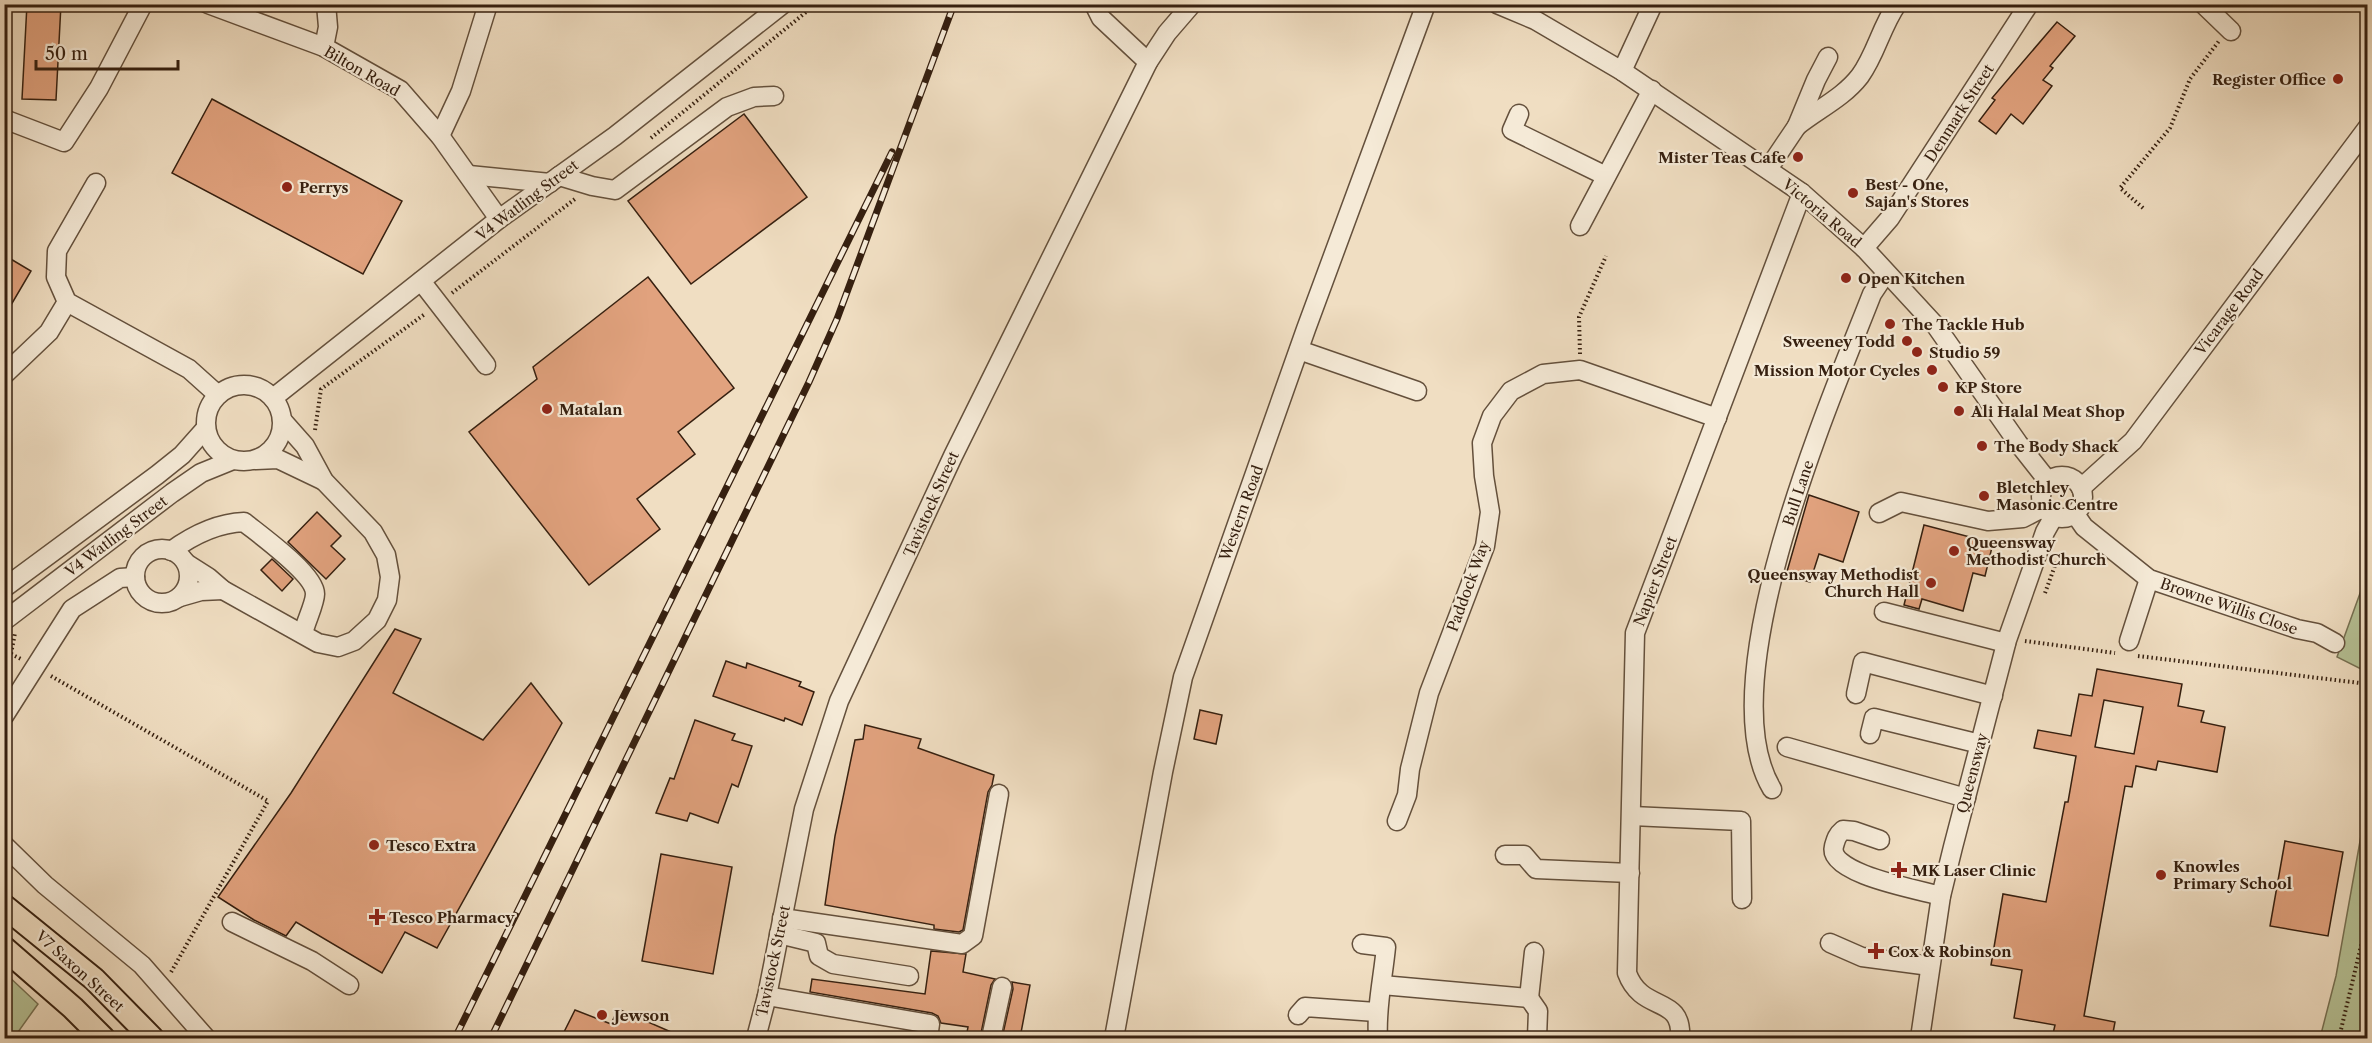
<svg xmlns="http://www.w3.org/2000/svg" width="2372" height="1043" viewBox="0 0 2372 1043" font-family="'Libre Caslon Text',serif">
<style>
.green{fill:#b6c296;stroke:#767153;stroke-width:1.5}
.building{fill:#e1a27e;stroke:#362010;stroke-width:1.5;fill-rule:evenodd}
.lines{fill:none;stroke-linecap:round;stroke-linejoin:round}
.minor-casing{stroke:#64503c;stroke-width:21}
.major-casing{stroke:#362010;stroke-width:26}
.path{stroke:#362010;stroke-width:4;stroke-dasharray:1.5 3;stroke-linecap:butt}
.minor{stroke:#f5ead7;stroke-width:18}
.major{stroke:#f0dec2;stroke-width:22}
.rail-casing{stroke:#362010;stroke-width:7}
.rail{stroke:#f5ead7;stroke-width:4.5;stroke-dasharray:14;stroke-linecap:butt}
.poi-dot{fill:#8f2418;stroke:#f5ead7;stroke-width:2}
.labels{text-anchor:middle;dominant-baseline:central;stroke-width:4.5;stroke-linejoin:round;paint-order:stroke}
.street-label{font-size:15px;fill:#362010;stroke:#f5ead7}
.poi-label{font-size:15px;font-weight:bold;fill:#362010;stroke:#f5ead7;text-anchor:start}
</style>
<rect width="100%" height="100%" fill="#f0dec2"/>
<filter id="stains"><feTurbulence type="fractalNoise" baseFrequency=".00333" numOctaves="4"/><feColorMatrix values="0 0 0 0 .2 0 0 0 0 .09 0 0 0 0 .02 0 0 0 .5 -.17"/></filter>
<radialGradient id="worn" r=".72"><stop offset=".6" stop-color="#630" stop-opacity="0"/><stop offset="1" stop-color="#630" stop-opacity=".3"/></radialGradient>
<g class="green">
<polygon points="2367,574 2367,672 2337,657"/>
<polygon points="2367,802 2367,1038 2320,1038 2336,976"/>
<polygon points="5,973 38,1004 18,1032 21,1038 5,1038"/>
</g>
<g class="building">
<polygon points="27,4 61,4 56,100 22,99"/>
<polygon points="2057,22 2075,36 2050,66 2053,68 2043,80 2052,86 2023,124 2011,114 1996,134 1979,121 1995,100 1992,98"/>
<polygon points="212,99 402,201 363,274 172,173"/>
<polygon points="744,114 807,197 691,284 628,201"/>
<polygon points="4,255 31,271 4,317"/>
<polygon points="648,277 734,388 678,432 695,454 637,499 660,529 589,585 469,432 537,379 533,367"/>
<polygon points="1809,495 1859,512 1843,562 1819,554 1810,582 1786,575"/>
<polygon points="317,512 341,536 331,546 345,559 326,579 288,542"/>
<polygon points="1924,525 1993,543 1985,576 1973,573 1963,611 1922,599 1919,609 1904,605"/>
<polygon points="272,559 293,579 282,591 261,570"/>
<polygon points="395,629 421,639 393,693 483,740 531,683 562,723 437,948 405,932 382,973 296,922 286,936 254,920 218,897 291,793"/>
<polygon points="726,661 746,668 747,663 801,682 799,686 814,692 802,725 785,718 784,721 713,696"/>
<path d="M2097,669L2182,684L2178,706L2204,711L2201,722L2225,727L2217,772L2158,761L2156,770L2136,766L2132,787L2125,786L2084,1016L2115,1022L2112,1038H2052L2055,1025L2014,1018L2022,970L1991,965L2003,894L2046,902L2065,802H2068L2076,756L2034,748L2038,730L2071,736L2079,694L2092,696ZM2104,700L2143,707L2134,754L2095,747Z"/>
<polygon points="1200,710 1222,715 1216,744 1194,739"/>
<polygon points="695,720 735,734 732,740 752,746 738,787 732,784 718,823 690,813 687,821 656,813 670,778 674,779"/>
<polygon points="865,725 921,739 918,748 994,775 992,785 988,792 963,930 959,932 934,929 934,925 825,905 835,836 855,740 863,739"/>
<polygon points="2285,841 2343,852 2328,936 2270,926"/>
<polygon points="661,854 732,867 713,974 642,961"/>
<polygon points="931,951 966,954 963,972 995,979 991,985 980,1038 966,1038 968,1027 941,1023 938,1016 932,1013 810,992 812,979 925,994"/>
<polygon points="1012,982 1030,985 1020,1038 1002,1038 1013,989"/>
<polygon points="618,1009 685,1038 561,1038 575,1010 611,1024"/>
</g>
<g class="lines">
<g class="minor-casing">
<g id="minor">
<polyline points="208,4 324,47 400,90 440,136 499,219"/>
<polyline points="1094,4 1101,18 1148,62"/>
<polyline points="1497,4 1535,20 1622,71 1802,193 1864,248 1936,326 2018,443 2048,481"/>
<polyline points="2203,4 2231,31"/>
<polyline points="324,47 328,27 326,4"/>
<polyline points="1622,71 1653,4"/>
<polyline points="1519,114 1512,130 1606,176"/>
<polyline points="4,119 64,142 99,88 143,4"/>
<path d="M1797,126C1818,109 1843,98 1860,76C1876,54 1881,27 1897,4"/>
<polyline points="440,136 461,91 488,4"/>
<polyline points="1768,169 1797,126 1816,80 1828,57"/>
<polyline points="469,175 550,183"/>
<polyline points="559,176 592,186 615,190 727,107 754,97 774,96"/>
<polyline points="96,183 57,251 56,277 67,302 189,369 218,395"/>
<polyline points="1580,226 1652,90"/>
<polyline points="1864,248 1890,218 2029,4"/>
<polyline points="421,281 486,365"/>
<polyline points="1299,350 1417,391"/>
<polyline points="4,375 49,332 67,302"/>
<circle cx="244" cy="423" r="38"/>
<polyline points="273,398 499,219 615,136 783,4"/>
<polyline points="256,460 278,459 324,481"/>
<circle cx="2062" cy="497" r="21"/>
<polyline points="2081,488 2133,441 2368,127"/>
<polyline points="1879,513 1901,502 1988,521 2023,518 2044,507"/>
<polyline points="2075,514 2084,527 2149,579 2297,629 2317,633 2335,643"/>
<circle cx="162" cy="576" r="27"/>
<path d="M171,551C193,535 217,523 244,522C260,535 315,574 315,594C315,604 305,623 303,634"/>
<polyline points="186,563 208,577 223,590 318,643 338,647 354,641 377,620 387,600 390,577 386,555 373,532 324,481 305,446 282,420"/>
<polyline points="4,588 157,475 182,455 206,428"/>
<polyline points="180,597 201,591 223,590"/>
<polyline points="1884,612 2006,643"/>
<polyline points="4,621 172,493 201,473 233,460"/>
<polyline points="2129,641 2149,579"/>
<polyline points="1856,694 1863,662 1993,696"/>
<polyline points="4,716 72,609 120,578 135,577"/>
<polyline points="1870,734 1874,718 1980,744"/>
<polyline points="1787,747 1966,798"/>
<path d="M1772,789C1708,682 1829,404 1872,294L1886,273"/>
<polyline points="1632,816 1741,821 1742,899"/>
<polyline points="1397,821 1407,795 1410,769 1429,693 1485,546 1490,512 1484,476 1482,443 1492,416 1511,391 1543,374 1580,370 1717,418"/>
<path d="M1880,840L1854,831L1843,830C1837,835 1836,839 1834,846C1826,874 1921,890 1941,896"/>
<polyline points="4,845 45,885 142,965 206,1038"/>
<polyline points="1505,855 1524,855 1536,869 1630,873"/>
<polyline points="782,918 962,944 973,936 999,794"/>
<polyline points="232,922 312,961 349,985"/>
<polyline points="779,934 816,943 819,956 833,964 909,976"/>
<polyline points="1830,943 1862,957 1930,966"/>
<path d="M1362,944L1386,947C1383,978 1376,1008 1378,1038"/>
<polyline points="1382,985 1529,998 1534,952"/>
<polyline points="767,996 930,1024 928,1038"/>
<polyline points="1529,998 1538,1011 1537,1038"/>
<polyline points="1298,1015 1305,1007 1376,1012"/>
<polyline points="756,1038 767,996 804,809 839,701 953,456 1148,62 1167,33 1192,4"/>
<polyline points="991,1038 1002,987"/>
<polyline points="1114,1038 1163,772 1183,677 1306,329 1426,4"/>
<path d="M1680,1038C1683,994 1642,1014 1627,973L1635,633L1802,193"/>
<polyline points="1920,1038 1941,896 1953,847 2007,640 2045,532 2054,516"/>
</g>
</g>
<g class="major-casing">
<g id="major">
<polyline points="4,906 94,979 152,1038"/>
<polyline points="4,948 73,1008 103,1038"/>
</g>
</g>
<g class="path">
<polyline points="651,138 816,4"/>
<polyline points="2143,208 2120,188 2170,128 2190,79 2219,41"/>
<polyline points="452,293 575,199"/>
<polyline points="1580,354 1579,317 1606,256"/>
<polyline points="315,430 321,389 425,314"/>
<polyline points="2045,593 2057,560"/>
<polyline points="2025,641 2115,653"/>
<polyline points="11,654 21,659"/>
<polyline points="2138,656 2368,684"/>
<polyline points="4,659 11,654 15,633"/>
<polyline points="51,676 268,801 170,974"/>
<polyline points="2339,1038 2365,929 2368,891"/>
</g>
<use href="#minor" class="minor"/>
<use href="#major" class="major"/>
<g class="rail-casing">
<g id="rail">
<polyline points="455,1038 892,152"/>
<polyline points="491,1038 809,382 837,319 954,4"/>
</g>
</g>
<use href="#rail" class="rail"/>
</g>
<g class="poi-dot">
<circle cx="2338" cy="79" r="6"/>
<circle cx="1798" cy="157" r="6"/>
<circle cx="287" cy="187" r="6"/>
<circle cx="1853" cy="193" r="6"/>
<circle cx="1846" cy="278" r="6"/>
<circle cx="1890" cy="324" r="6"/>
<circle cx="1907" cy="341" r="6"/>
<circle cx="1917" cy="352" r="6"/>
<circle cx="1932" cy="370" r="6"/>
<circle cx="1943" cy="387" r="6"/>
<circle cx="547" cy="409" r="6"/>
<circle cx="1959" cy="411" r="6"/>
<circle cx="1982" cy="446" r="6"/>
<circle cx="1984" cy="496" r="6"/>
<circle cx="1954" cy="551" r="6"/>
<circle cx="1931" cy="583" r="6"/>
<circle cx="374" cy="845" r="6"/>
<path d="M1896 861h6v6h6v6h-6v6h-6v-6h-6v-6h6z"/>
<circle cx="2161" cy="875" r="6"/>
<path d="M374 908h6v6h6v6h-6v6h-6v-6h-6v-6h6z"/>
<path d="M1873 942h6v6h6v6h-6v6h-6v-6h-6v-6h6z"/>
<circle cx="602" cy="1015" r="6"/>
</g>
<g class="labels">
<g class="street-label">
<text transform="translate(362 71) rotate(30)">Bilton Road</text>
<text transform="translate(1959 113) rotate(-57)">Denmark Street</text>
<text transform="translate(527 200) rotate(-37)">V4 Watling Street</text>
<text transform="translate(1822 213) rotate(40)">Victoria Road</text>
<text transform="translate(2229 312) rotate(-53)">Vicarage Road</text>
<text transform="translate(1798 493) rotate(-72)">Bull Lane</text>
<text transform="translate(931 504) rotate(-66)">Tavistock Street</text>
<text transform="translate(1241 513) rotate(-70)">Western Road</text>
<text transform="translate(116 536) rotate(-37)">V4 Watling Street</text>
<text transform="translate(1655 581) rotate(-69)">Napier Street</text>
<text transform="translate(1468 586) rotate(-70)">Paddock Way</text>
<text transform="translate(2229 606) rotate(19)">Browne Willis Close</text>
<text transform="translate(1972 773) rotate(-75)">Queensway</text>
<text transform="translate(773 961) rotate(-78)">Tavistock Street</text>
<text transform="translate(80 971) rotate(42)">V7 Saxon Street</text>
</g>
<g class="poi-label">
<text x="2326" y="79" text-anchor="end">Register Office</text>
<text x="1786" y="157" text-anchor="end">Mister Teas Cafe</text>
<text x="1865" y="184">Best - One,<tspan x="1865" dy="17">Sajan's Stores</tspan></text>
<text x="299" y="187">Perrys</text>
<text x="1858" y="278">Open Kitchen</text>
<text x="1902" y="324">The Tackle Hub</text>
<text x="1895" y="341" text-anchor="end">Sweeney Todd</text>
<text x="1929" y="352">Studio 59</text>
<text x="1920" y="370" text-anchor="end">Mission Motor Cycles</text>
<text x="1955" y="387">KP Store</text>
<text x="559" y="409">Matalan</text>
<text x="1971" y="411">Ali Halal Meat Shop</text>
<text x="1994" y="446">The Body Shack</text>
<text x="1996" y="487">Bletchley<tspan x="1996" dy="17">Masonic Centre</tspan></text>
<text x="1966" y="542">Queensway<tspan x="1966" dy="17">Methodist Church</tspan></text>
<text x="1919" y="574" text-anchor="end">Queensway Methodist<tspan x="1919" dy="17">Church Hall</tspan></text>
<text x="386" y="845">Tesco Extra</text>
<text x="2173" y="866">Knowles<tspan x="2173" dy="17">Primary School</tspan></text>
<text x="1912" y="870">MK Laser Clinic</text>
<text x="389" y="917">Tesco Pharmacy</text>
<text x="1888" y="951">Cox &amp; Robinson</text>
<text x="614" y="1015">Jewson</text>
</g>
</g>
<rect width="2372" height="1043" fill="none" stroke="#f0dec2" stroke-width="24"/>
<rect x="6" y="6" width="2360" height="1031" fill="none" stroke="#362010" stroke-width="3"/>
<rect x="12" y="12" width="2348" height="1019" fill="none" stroke="#362010" stroke-width="1.5"/>
<path d="M36 60v9h142v-9" fill="none" stroke="#362010" stroke-width="3"/>
<text x="45" y="60" font-size="18" fill="#362010" stroke="#f5ead7" stroke-width="4.5" paint-order="stroke">50 m</text>
<rect width="100%" height="100%" filter="url(#stains)"/>
<rect width="100%" height="100%" fill="url(#worn)"/>
</svg>
